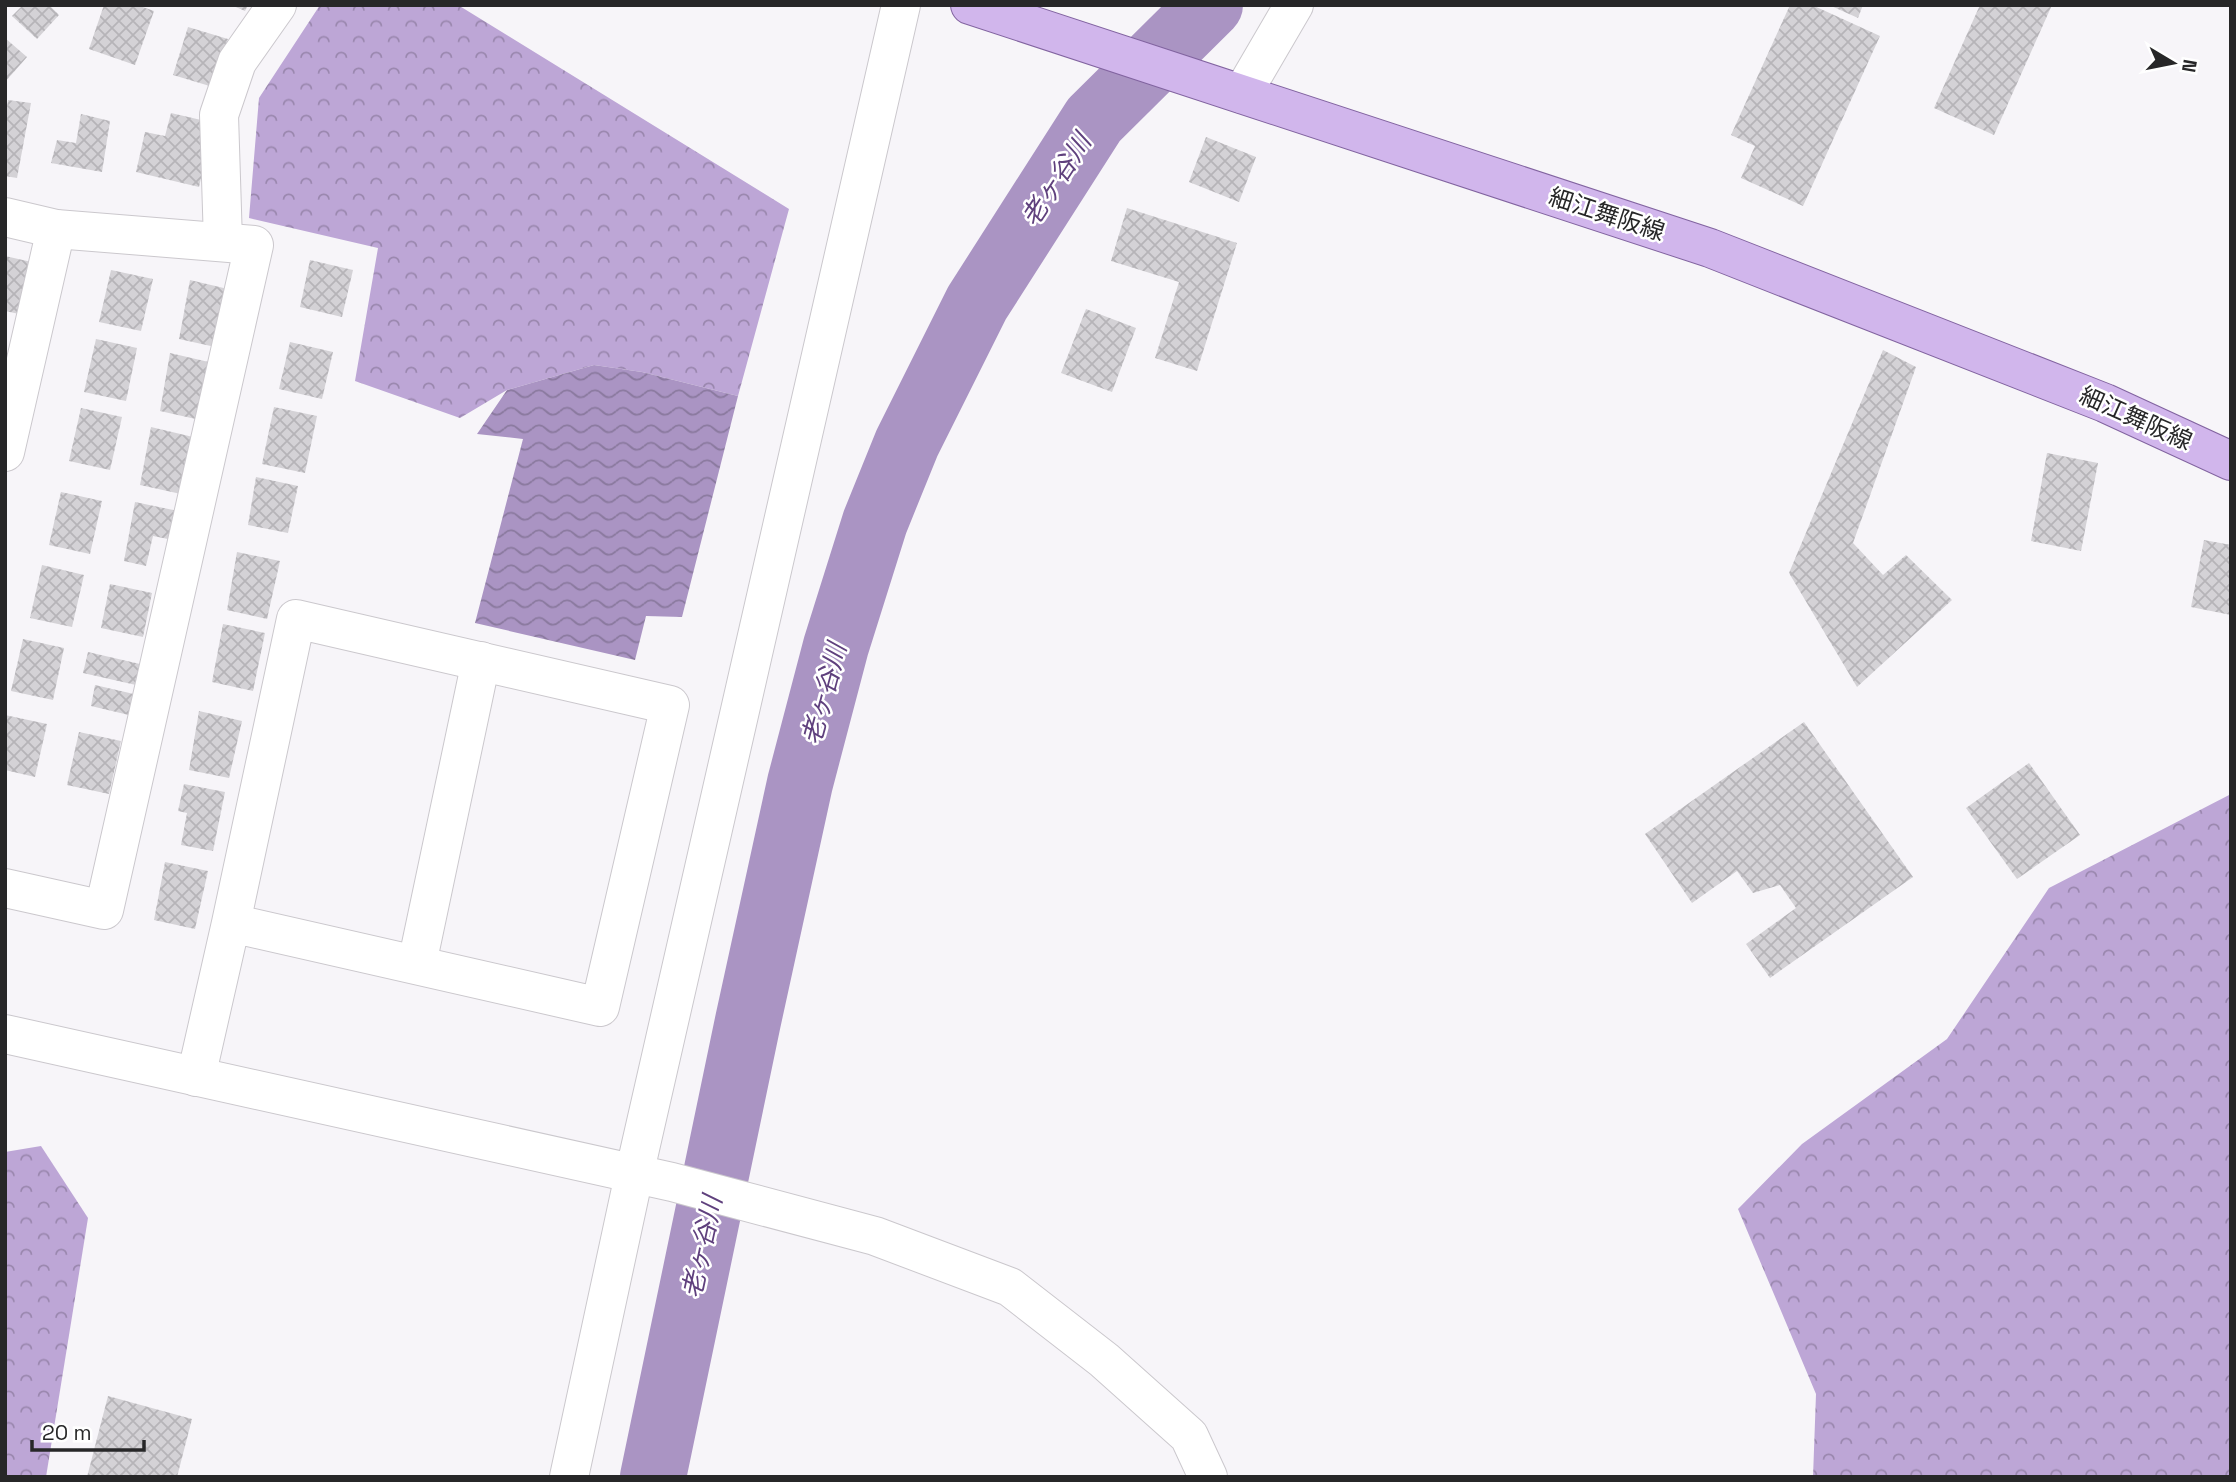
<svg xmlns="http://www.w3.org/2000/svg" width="2236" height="1482" viewBox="0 0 2236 1482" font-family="'Space Grotesk','Noto Sans JP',sans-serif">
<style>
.forest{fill:url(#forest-crowns)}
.water{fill:url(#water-waves)}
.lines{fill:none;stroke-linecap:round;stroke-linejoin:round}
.river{stroke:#aa94c3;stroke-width:66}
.building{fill:url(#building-cross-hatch)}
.minor-casing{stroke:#cbc8cd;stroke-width:40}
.major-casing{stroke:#8264a0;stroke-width:40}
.minor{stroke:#fff;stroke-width:38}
.major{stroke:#d1b6ec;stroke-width:38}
.labels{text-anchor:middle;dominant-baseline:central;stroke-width:5;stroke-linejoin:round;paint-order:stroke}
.street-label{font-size:24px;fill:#272728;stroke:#fff}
.water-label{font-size:26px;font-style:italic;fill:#5f407d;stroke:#fff}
</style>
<defs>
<pattern id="forest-crowns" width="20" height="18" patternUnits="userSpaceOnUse" patternTransform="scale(1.75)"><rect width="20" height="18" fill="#bda6d6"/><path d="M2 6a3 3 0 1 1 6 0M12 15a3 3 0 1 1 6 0" fill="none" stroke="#9a87ae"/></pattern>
<pattern id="water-waves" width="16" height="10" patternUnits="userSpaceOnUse" patternTransform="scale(1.75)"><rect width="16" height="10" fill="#aa94c3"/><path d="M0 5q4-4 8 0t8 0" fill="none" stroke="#8a799e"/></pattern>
<pattern id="building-cross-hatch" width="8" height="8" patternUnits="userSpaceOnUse" patternTransform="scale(1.75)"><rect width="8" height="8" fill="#d4d2d6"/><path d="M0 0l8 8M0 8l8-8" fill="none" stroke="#b6b4b8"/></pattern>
</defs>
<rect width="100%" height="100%" fill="#f7f5f9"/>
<g class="forest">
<polygon points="320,5 458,5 789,209 738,396 642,372 594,365 507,390 460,418 355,381 378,248 249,218 259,98"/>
<polygon points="2231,794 2231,1477 1813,1477 1816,1394 1738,1209 1802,1144 1947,1039 2049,888"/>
<polygon points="41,1146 88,1218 46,1477 5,1477 5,1152"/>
</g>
<polygon class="water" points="594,365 642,372 738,396 682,617 646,616 635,660 475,623 523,439 477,434 507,390"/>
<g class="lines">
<polyline class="river" points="653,1477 748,1021 800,783 836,646 875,522 907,443 977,303 1094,120 1210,5"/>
</g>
<g class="building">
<polygon points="23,5 49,5 59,15 37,39 12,16"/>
<polygon points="104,5 137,5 154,11 135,65 89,49"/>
<polygon points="231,5 248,5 245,11"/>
<polygon points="1790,5 1812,5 1880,36 1803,206 1741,178 1755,146 1731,135"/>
<polygon points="1829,5 1863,5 1858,18"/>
<polygon points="1980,5 2052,5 1994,135 1934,108"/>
<polygon points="188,27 228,39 213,87 173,75"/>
<polygon points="5,38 27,57 5,82"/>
<polygon points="8,100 31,103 17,178 5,176 5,120"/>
<polygon points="171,113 214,123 199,187 136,172 145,132 165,136"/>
<polygon points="81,114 110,121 102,172 51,163 57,140 76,143"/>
<polygon points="1206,137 1256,157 1239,202 1189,182"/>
<polygon points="1127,208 1237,243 1197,371 1155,358 1179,282 1111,261"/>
<polygon points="5,256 36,263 24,315 5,311"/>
<polygon points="310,260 353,270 342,317 300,307"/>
<polygon points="111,270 153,279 141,331 99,322"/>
<polygon points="190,280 232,290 220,348 179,339"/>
<polygon points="1086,309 1136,328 1112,392 1061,373"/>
<polygon points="96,339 137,348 126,401 84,392"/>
<polygon points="290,342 333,352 322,399 279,389"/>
<polygon points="1883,350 1916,367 1853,543 1883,575 1906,555 1952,600 1857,687 1789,573"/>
<polygon points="170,353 213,363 200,420 160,411"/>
<polygon points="274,407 317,416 305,473 262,464"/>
<polygon points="81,408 122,417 110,470 69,461"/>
<polygon points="151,427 193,437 181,494 140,485"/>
<polygon points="2047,453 2098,463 2081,551 2031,541"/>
<polygon points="256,477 298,486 288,533 248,525"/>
<polygon points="61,492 102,501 90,554 49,545"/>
<polygon points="135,502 178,511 173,540 153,536 146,566 124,561"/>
<polygon points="2204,540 2231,545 2231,615 2191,607"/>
<polygon points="237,552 280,561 267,619 227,610"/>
<polygon points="42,565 84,575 72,627 30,618"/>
<polygon points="110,584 152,593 143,637 101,628"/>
<polygon points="223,624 265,633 253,691 212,682"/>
<polygon points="23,639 64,648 53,700 11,691"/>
<polygon points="88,652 140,664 136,685 83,673"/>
<polygon points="95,685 138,695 133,716 91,706"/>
<polygon points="199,711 242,721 229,778 189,770"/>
<polygon points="5,715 47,724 35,777 5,770"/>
<polygon points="1804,722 1913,877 1770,978 1746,944 1796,908 1780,885 1753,893 1737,871 1692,903 1645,834"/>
<polygon points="79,732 121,741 109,794 67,785"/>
<polygon points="2029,763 2080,835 2017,879 1966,808"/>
<polygon points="184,784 225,792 213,851 181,845 187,813 178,811"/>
<polygon points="165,862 208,871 195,929 154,920"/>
<polygon points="108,1396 192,1419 177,1477 87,1477"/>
</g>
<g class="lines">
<g class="minor-casing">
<g id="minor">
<polyline points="1242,94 1294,5"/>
<polyline points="5,217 56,229 254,245 104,910 5,888"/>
<polyline points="223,242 219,115 237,62 277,5"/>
<polyline points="5,452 56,229"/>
<polyline points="417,964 481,661"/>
<polyline points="5,1034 672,1182 875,1236 1010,1287 1104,1360 1189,1436 1208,1477"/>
<polyline points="196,1077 231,923 296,619 670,705 600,1007 231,923"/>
<polyline points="569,1477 634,1175 901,5"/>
</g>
</g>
<g class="major-casing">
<polyline id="major" points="970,5 1710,248 2105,403 2231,461"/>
</g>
<use href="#minor" class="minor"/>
<use href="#major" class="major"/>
</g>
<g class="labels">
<g class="street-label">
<text transform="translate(1607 214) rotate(18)">細江舞阪線</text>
<text transform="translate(2136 418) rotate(24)">細江舞阪線</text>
</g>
<g class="water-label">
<text transform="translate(1056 180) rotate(-57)">老ヶ谷川</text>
<text transform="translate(824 694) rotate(-75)">老ヶ谷川</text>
<text transform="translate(702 1247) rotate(-78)">老ヶ谷川</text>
</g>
</g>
<rect width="2236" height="1482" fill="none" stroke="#272728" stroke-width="14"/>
<g transform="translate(2173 63) rotate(100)" stroke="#ffffff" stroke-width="5" paint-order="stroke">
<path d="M0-5L12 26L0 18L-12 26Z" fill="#272728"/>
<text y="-10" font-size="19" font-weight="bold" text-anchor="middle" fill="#272728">N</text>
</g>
<path d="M32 1440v10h112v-10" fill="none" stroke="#272728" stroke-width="3.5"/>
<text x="42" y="1440" font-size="21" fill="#272728" stroke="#ffffff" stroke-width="5" paint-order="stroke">20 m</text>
</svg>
